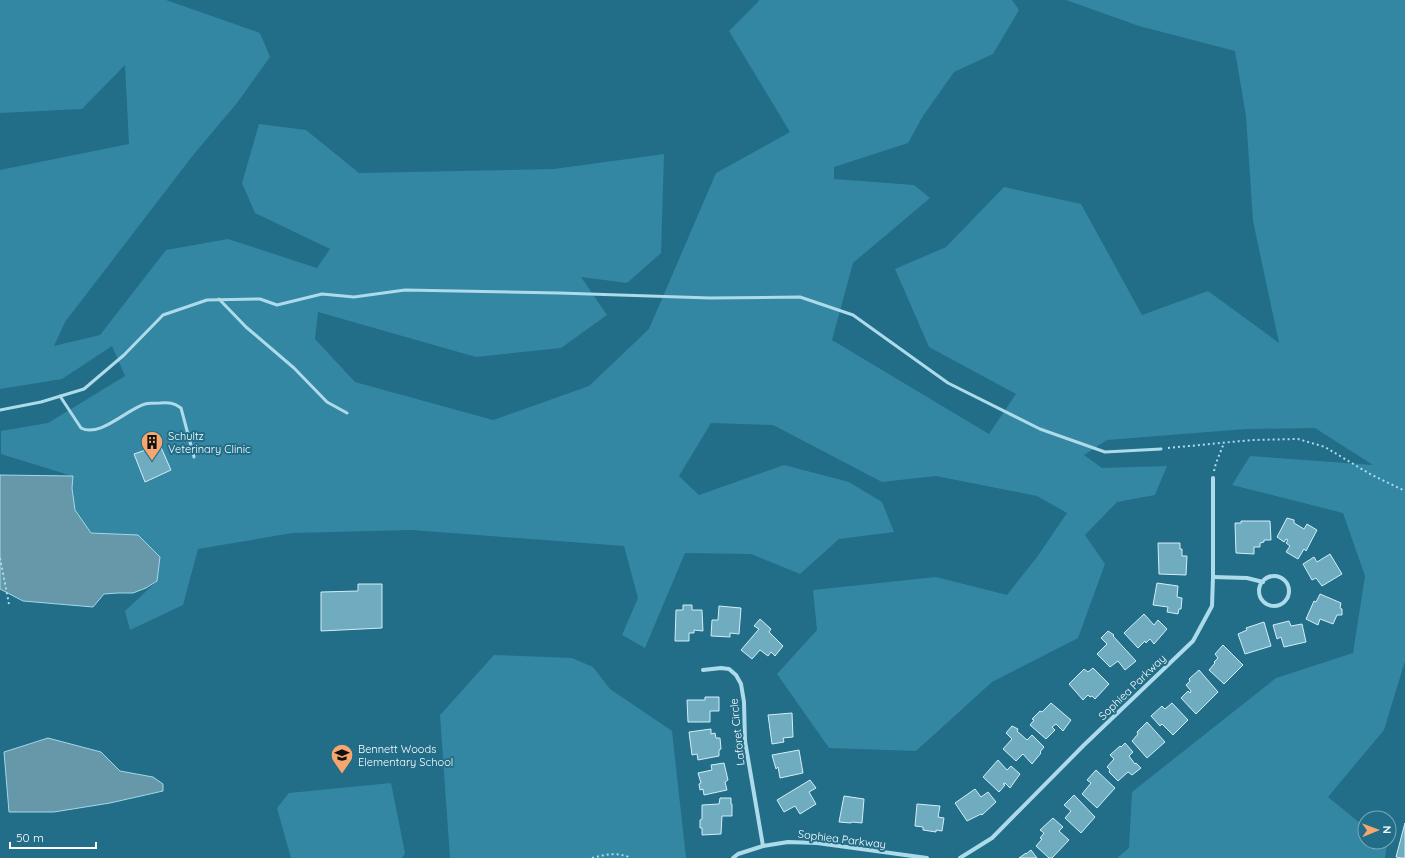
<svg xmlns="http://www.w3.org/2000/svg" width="1405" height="858" viewBox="0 0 1405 858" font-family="Quicksand,sans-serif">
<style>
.green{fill:#3387a3}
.water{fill:#6698aa;stroke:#a1d9eb}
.building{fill:#70acc0;stroke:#d2eef7}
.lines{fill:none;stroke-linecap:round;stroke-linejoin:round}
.path{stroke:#addbea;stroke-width:2;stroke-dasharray:2 3;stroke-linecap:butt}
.service{stroke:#addbea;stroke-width:3}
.minor{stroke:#addbea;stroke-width:4}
.labels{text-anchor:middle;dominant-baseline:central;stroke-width:4;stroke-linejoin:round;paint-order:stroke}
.poi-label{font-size:11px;fill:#fff;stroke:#226d88;text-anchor:start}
.street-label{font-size:11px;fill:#fff;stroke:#226d88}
</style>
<rect width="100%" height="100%" fill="#226d88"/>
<g class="green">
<polygon points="0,0 166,0 260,33 270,57 237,103 194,154 65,322 54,346 100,335 166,250 228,239 317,268 330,249 255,213 242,183 259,124 306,130 359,173 554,169 664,154 661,253 627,283 581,277 607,315 561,348 476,357 318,312 315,339 355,382 493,420 589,386 649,329 716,173 790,132 729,31 758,2 759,0 1012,0 1019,10 993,54 954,72 923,116 908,143 834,167 834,179 914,185 930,198 853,263 832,340 989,434 1016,394 929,347 895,269 946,247 1004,187 1081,204 1142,315 1208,291 1279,343 1253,221 1246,116 1235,51 1139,26 1066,0 1405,0 1405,661 1384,730 1328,797 1365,827 1365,842 1384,842 1387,844 1385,858 1117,858 1129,848 1132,792 1276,678 1353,653 1365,576 1343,513 1232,485 1250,456 1373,465 1315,428 1246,429 1107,440 1084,455 1102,468 1167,466 1155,495 1117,502 1085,535 1105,564 1078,638 992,682 916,751 829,748 777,674 817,630 813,590 936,577 1007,595 1037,557 1067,513 1037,496 936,476 882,482 773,425 711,423 679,476 699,495 784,465 849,482 882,502 894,532 839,539 800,574 751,554 685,553 645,648 622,635 638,598 624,546 412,530 292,533 198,549 183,605 130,630 125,611 157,581 159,557 115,534 91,533 75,510 72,488 72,476 1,454 1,431 48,423 125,376 112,346 62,379 0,389 0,170 129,144 125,65 82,109 0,113"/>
<polygon points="494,655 572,658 593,667 610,689 672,731 686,858 450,858 440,715"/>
<polygon points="391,783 405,853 402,858 291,858 277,808 289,793"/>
</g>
<g class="water">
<polygon points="0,475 73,476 72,488 75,510 91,533 138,535 160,557 157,581 146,588 133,593 118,593 104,594 93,607 23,601 0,589"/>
<polygon points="48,738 101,752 120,771 153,777 163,784 163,791 110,803 54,812 9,812 4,752"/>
</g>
<g class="building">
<polygon points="160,445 171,470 145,482 134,454"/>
<polygon points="1287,518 1294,520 1294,523 1304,529 1307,524 1317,530 1306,551 1304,549 1298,559 1286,552 1290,546 1286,543 1288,540 1286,539 1284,542 1277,537"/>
<polygon points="1241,521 1270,521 1271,540 1264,540 1264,542 1260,543 1260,547 1254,547 1254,554 1236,553 1235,523 1241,523"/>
<polygon points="1158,543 1180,543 1180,549 1182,549 1182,556 1187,556 1186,575 1159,574"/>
<polygon points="1330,554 1342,574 1322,586 1316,578 1312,580 1303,564 1314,557 1317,562"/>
<polygon points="1157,583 1178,586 1177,597 1182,598 1181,609 1179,609 1178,614 1167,612 1168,607 1153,605"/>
<polygon points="358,584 382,584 382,628 321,631 321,592 358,591"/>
<polygon points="1320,594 1341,603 1340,608 1342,609 1342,615 1337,615 1333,624 1320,619 1318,625 1306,619 1314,601 1316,602"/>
<polygon points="683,605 692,605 692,610 702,610 703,631 694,630 694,633 689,633 689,641 675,641 676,610 683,610"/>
<polygon points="719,606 741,608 739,634 730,633 730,637 711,636 712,620 718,620"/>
<polygon points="1144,614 1154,625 1158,620 1167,629 1154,644 1150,639 1146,643 1145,641 1138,648 1124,633"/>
<polygon points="760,619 771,629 769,632 783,646 775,656 771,652 768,656 760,650 752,659 741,650 759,629 754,626"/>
<polygon points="1289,621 1291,626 1302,624 1306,642 1284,647 1281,637 1277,639 1273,625"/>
<polygon points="1264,622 1271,646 1245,654 1238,634 1247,630 1246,628"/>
<polygon points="1108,631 1114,635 1113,636 1136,661 1125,670 1118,661 1110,667 1097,654 1107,644 1101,638"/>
<polygon points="1223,645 1243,665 1224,684 1209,670 1215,663 1214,662 1218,658 1215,654"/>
<polygon points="1093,668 1109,684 1095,699 1092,696 1090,697 1088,695 1083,700 1069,684 1084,669 1088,672"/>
<polygon points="1199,670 1218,692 1196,714 1181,698 1188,691 1190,693 1191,691 1186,685 1190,681 1189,679"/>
<polygon points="705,697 719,697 719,711 710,711 710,722 688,722 687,700 705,700"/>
<polygon points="1051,703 1071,720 1063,731 1056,724 1052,727 1055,730 1046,739 1030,725 1034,720 1032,719 1040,711 1042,712"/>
<polygon points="1172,703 1188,720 1173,735 1162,724 1160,726 1151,716 1162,706 1165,709"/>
<polygon points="792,713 793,737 783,738 784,742 772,744 768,715"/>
<polygon points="1147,722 1165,742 1147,758 1132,741 1138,734 1137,732"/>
<polygon points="1012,726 1018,729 1017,731 1027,740 1032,735 1044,747 1040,752 1041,753 1032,764 1023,754 1016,761 1003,749 1012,739 1006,733"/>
<polygon points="711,729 711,734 715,733 716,738 720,738 721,749 719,750 719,756 698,760 697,754 692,755 689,732"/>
<polygon points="1125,743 1133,752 1129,756 1135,764 1136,763 1141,768 1132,775 1128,772 1118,781 1109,772 1110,770 1107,767 1114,759 1110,755 1120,746 1121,747"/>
<polygon points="799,750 803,773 780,778 778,767 776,769 772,755"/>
<polygon points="998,760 1007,770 1011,766 1020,774 1010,788 1005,783 1003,784 1005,785 999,792 983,777"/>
<polygon points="724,763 728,780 725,782 727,790 704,795 703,789 700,790 699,784 701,783 698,773 712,770 711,765"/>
<polygon points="1096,770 1115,788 1097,808 1082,794 1091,783 1087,780"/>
<polygon points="810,780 816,788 809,792 816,804 800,814 795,806 784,812 777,800"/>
<polygon points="975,789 981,797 988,792 996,802 982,815 981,814 967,821 955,803"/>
<polygon points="1074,795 1095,817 1081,833 1065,818 1071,811 1064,805"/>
<polygon points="844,796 864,799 862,823 852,822 851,823 839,822"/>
<polygon points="720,798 731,798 731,804 732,804 732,816 722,816 721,834 702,835 702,828 700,828 700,820 702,819 702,805 719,804"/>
<polygon points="917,804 940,806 938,817 944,818 942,831 936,830 936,832 923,830 923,827 915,826"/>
<polygon points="1053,818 1063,827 1059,831 1069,840 1052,858 1049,858 1036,846 1042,839 1040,838 1044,833 1040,830"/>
<polygon points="1405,823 1405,858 1401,858 1396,857"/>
<polygon points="1031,850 1037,858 1019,858 1026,853 1026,854"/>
</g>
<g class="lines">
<g class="path">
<polyline points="1168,448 1252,440 1298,439 1325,447 1370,474 1405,491"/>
<polyline points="1214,471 1216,463 1224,443"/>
<polyline points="0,558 9,604"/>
<path d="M592,858C606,854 618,852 631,858"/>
</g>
<g class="service">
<polyline points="219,299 246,327 294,368 327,402 347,413"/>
<path d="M60,396L81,428C100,438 127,409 145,404C150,403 156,403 160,403C169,402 174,403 181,408L194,457"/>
<polyline points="0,410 41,402 84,389 124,355 163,315 207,300 260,299 277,305 322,294 354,297 405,290 559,293 710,298 800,297 853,315 948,383 1040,429 1105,452 1161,449"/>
</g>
<g class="minor">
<circle cx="1274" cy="591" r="15"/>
<polyline points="1213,577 1247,578 1263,582"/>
<polyline points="703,670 721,668 729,669 736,675 741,684 744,702 745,741 763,846"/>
<polyline points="733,858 738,854 763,846 788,842 817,843 927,858"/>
<polyline points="960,858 992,838 1084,745 1193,641 1212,606 1213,577 1213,478"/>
</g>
</g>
<defs>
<g id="building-pin" transform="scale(1.15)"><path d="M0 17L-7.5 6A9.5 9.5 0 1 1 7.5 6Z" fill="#f6a76f" stroke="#226d88"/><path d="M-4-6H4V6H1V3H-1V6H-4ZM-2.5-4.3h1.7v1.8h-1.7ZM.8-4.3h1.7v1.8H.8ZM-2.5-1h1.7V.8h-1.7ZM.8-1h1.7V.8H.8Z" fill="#111"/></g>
<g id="school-pin" transform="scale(1.15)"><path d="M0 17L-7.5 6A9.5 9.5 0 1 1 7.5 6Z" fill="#f6a76f" stroke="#226d88"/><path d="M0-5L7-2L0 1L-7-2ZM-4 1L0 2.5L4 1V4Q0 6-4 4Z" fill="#111"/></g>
</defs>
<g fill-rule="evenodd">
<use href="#building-pin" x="152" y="442"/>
<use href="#school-pin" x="342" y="755"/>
</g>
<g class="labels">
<g class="poi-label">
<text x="168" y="436">Schultz<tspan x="168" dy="13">Veterinary Clinic</tspan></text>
<text x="358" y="749">Bennett Woods<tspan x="358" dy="13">Elementary School</tspan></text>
</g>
<g class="street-label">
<text transform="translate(1132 687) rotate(-44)">Sophiea Parkway</text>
<text transform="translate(737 732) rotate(-96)">Laforet Circle</text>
<text transform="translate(842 839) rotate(7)">Sophiea Parkway</text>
</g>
</g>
<g transform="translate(1377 830) rotate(89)"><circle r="19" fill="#226d88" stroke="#7aa7b8"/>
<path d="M0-3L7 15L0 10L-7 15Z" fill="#f6a76f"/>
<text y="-6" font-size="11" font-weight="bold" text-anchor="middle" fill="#ffffff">N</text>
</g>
<path d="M10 842v6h86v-6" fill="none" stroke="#ffffff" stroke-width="2"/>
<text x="16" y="842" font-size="12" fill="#ffffff" stroke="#226d88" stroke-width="3" paint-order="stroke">50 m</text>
</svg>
